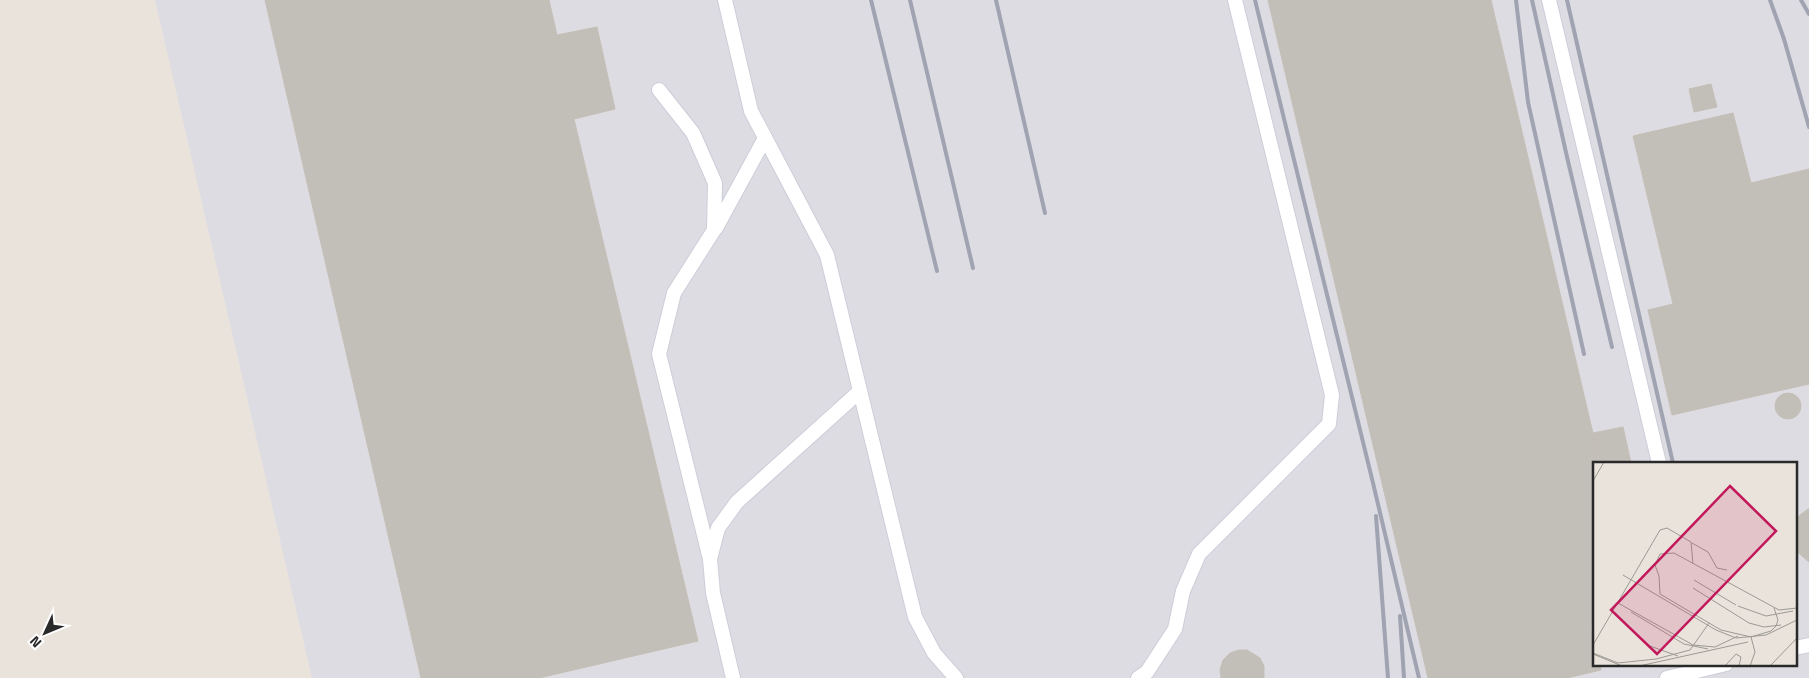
<svg xmlns="http://www.w3.org/2000/svg" width="1809" height="678" viewBox="0 0 1809 678" font-family="'Titillium Web',sans-serif">
<style>
.industrial{fill:#dedce3;fill-rule:evenodd}
.building{fill:#c2beb8;stroke:#c5bfb6}
.lines{fill:none;stroke-linecap:round;stroke-linejoin:round}
.lane-casing{stroke:#cbced9;stroke-width:16}
.lane{stroke:#fff;stroke-width:14}
.rail{stroke:#a0a3b1;stroke-width:4}
.inset-road{fill:none;stroke:#9c9994;stroke-width:1}
.view{fill:#c2185b;fill-opacity:0.15;stroke:#c2185b;stroke-width:2.5}
.inset-edge{fill:none;stroke:#292929;stroke-width:2.5}
</style>
<rect width="100%" height="100%" fill="#e9e3dc"/>
<path class="industrial" d="M155,0H1809V678H312ZM1594,463H1795V664H1594Z"/>
<g class="building">
<polygon points="265,0 549,0 557,35 597,27 615,109 574,119 698,641 539,678 421,678"/>
<polygon points="1268,0 1491,0 1600,463 1594,463 1594,627 1591,627 1594,639 1594,664 1600,664 1601,670 1567,678 1428,678"/>
<polygon points="1711,84 1717,107 1694,112 1689,89"/>
<polygon points="1733,113 1751,183 1809,169 1809,384 1672,415 1648,310 1673,304 1633,136"/>
<circle cx="1788" cy="406" r="13"/>
<polygon points="1623,427 1631,463 1600,463 1593,433"/>
<polygon points="1808,509 1809,509 1809,562 1795,550 1795,521 1800,515"/>
<polygon points="1239,650 1247,650 1260,658 1264,666 1264,678 1221,678 1220,670 1223,660 1230,653"/>
</g>
<g class="lines">
<g class="lane-casing">
<g id="lane">
<polyline points="725,0 751,111 827,255 915,617 934,653 956,678"/>
<polyline points="1549,0 1659,463"/>
<polyline points="659,90 693,133 715,183 714,230 674,293 659,354 710,559"/>
<polyline points="716,228 765,138"/>
<polyline points="1795,648 1809,645"/>
<polyline points="733,678 713,593 710,559 718,528 737,502 860,391"/>
<polyline points="1138,678 1147,672 1175,629 1183,591 1199,554 1329,424 1332,395 1235,0"/>
<polyline points="1667,678 1726,664"/>
</g>
</g>
<use href="#lane" class="lane"/>
<g class="rail">
<polyline points="871,0 937,271"/>
<polyline points="910,0 973,268"/>
<polyline points="996,0 1045,213"/>
<polyline points="1255,0 1373,483 1419,678"/>
<polyline points="1516,0 1528,102 1584,354"/>
<polyline points="1532,0 1567,157 1612,347"/>
<polyline points="1567,0 1673,463"/>
<polyline points="1770,0 1784,39 1809,127"/>
<polyline points="1801,0 1809,14"/>
<polyline points="1376,516 1388,678"/>
<polyline points="1400,616 1404,678"/>
</g>
</g>
<g transform="translate(1593 462)">
<rect width="204" height="204" fill="#e9e3dc"/>
<path class="inset-road" d="M0,19L11,0M99,81L115,90L124,106L134,108M30,113L123,168L143,176L173,173L204,158M101,118L143,143M100,126L156,161L171,165L188,163M25,141L100,183L122,185L145,174M145,144L173,154L200,149M38,150L91,182L115,187M158,175L178,169L183,164L185,158L181,146M0,183L67,68L74,66L98,80L100,102M54,183L85,194M0,191L25,201L63,197L97,188L116,161M0,192L29,204M46,204L155,180M132,204L143,192L148,195L146,204M157,204L162,190L158,175L128,168L67,132L66,114L62,103L67,92L81,91L186,148L204,146M177,204L204,176"/>
<path class="view" d="M137,24L183,69L64,192L18,148Z"/>
<rect width="204" height="204" class="inset-edge"/>
</g>
<g transform="translate(45 633) rotate(226)" stroke="#ffffff" stroke-width="4" paint-order="stroke">
<path d="M0-4L9 19L0 12L-9 19Z" fill="#292929"/>
<text y="-8" font-size="14" font-weight="bold" text-anchor="middle" fill="#292929">N</text>
</g>
</svg>
